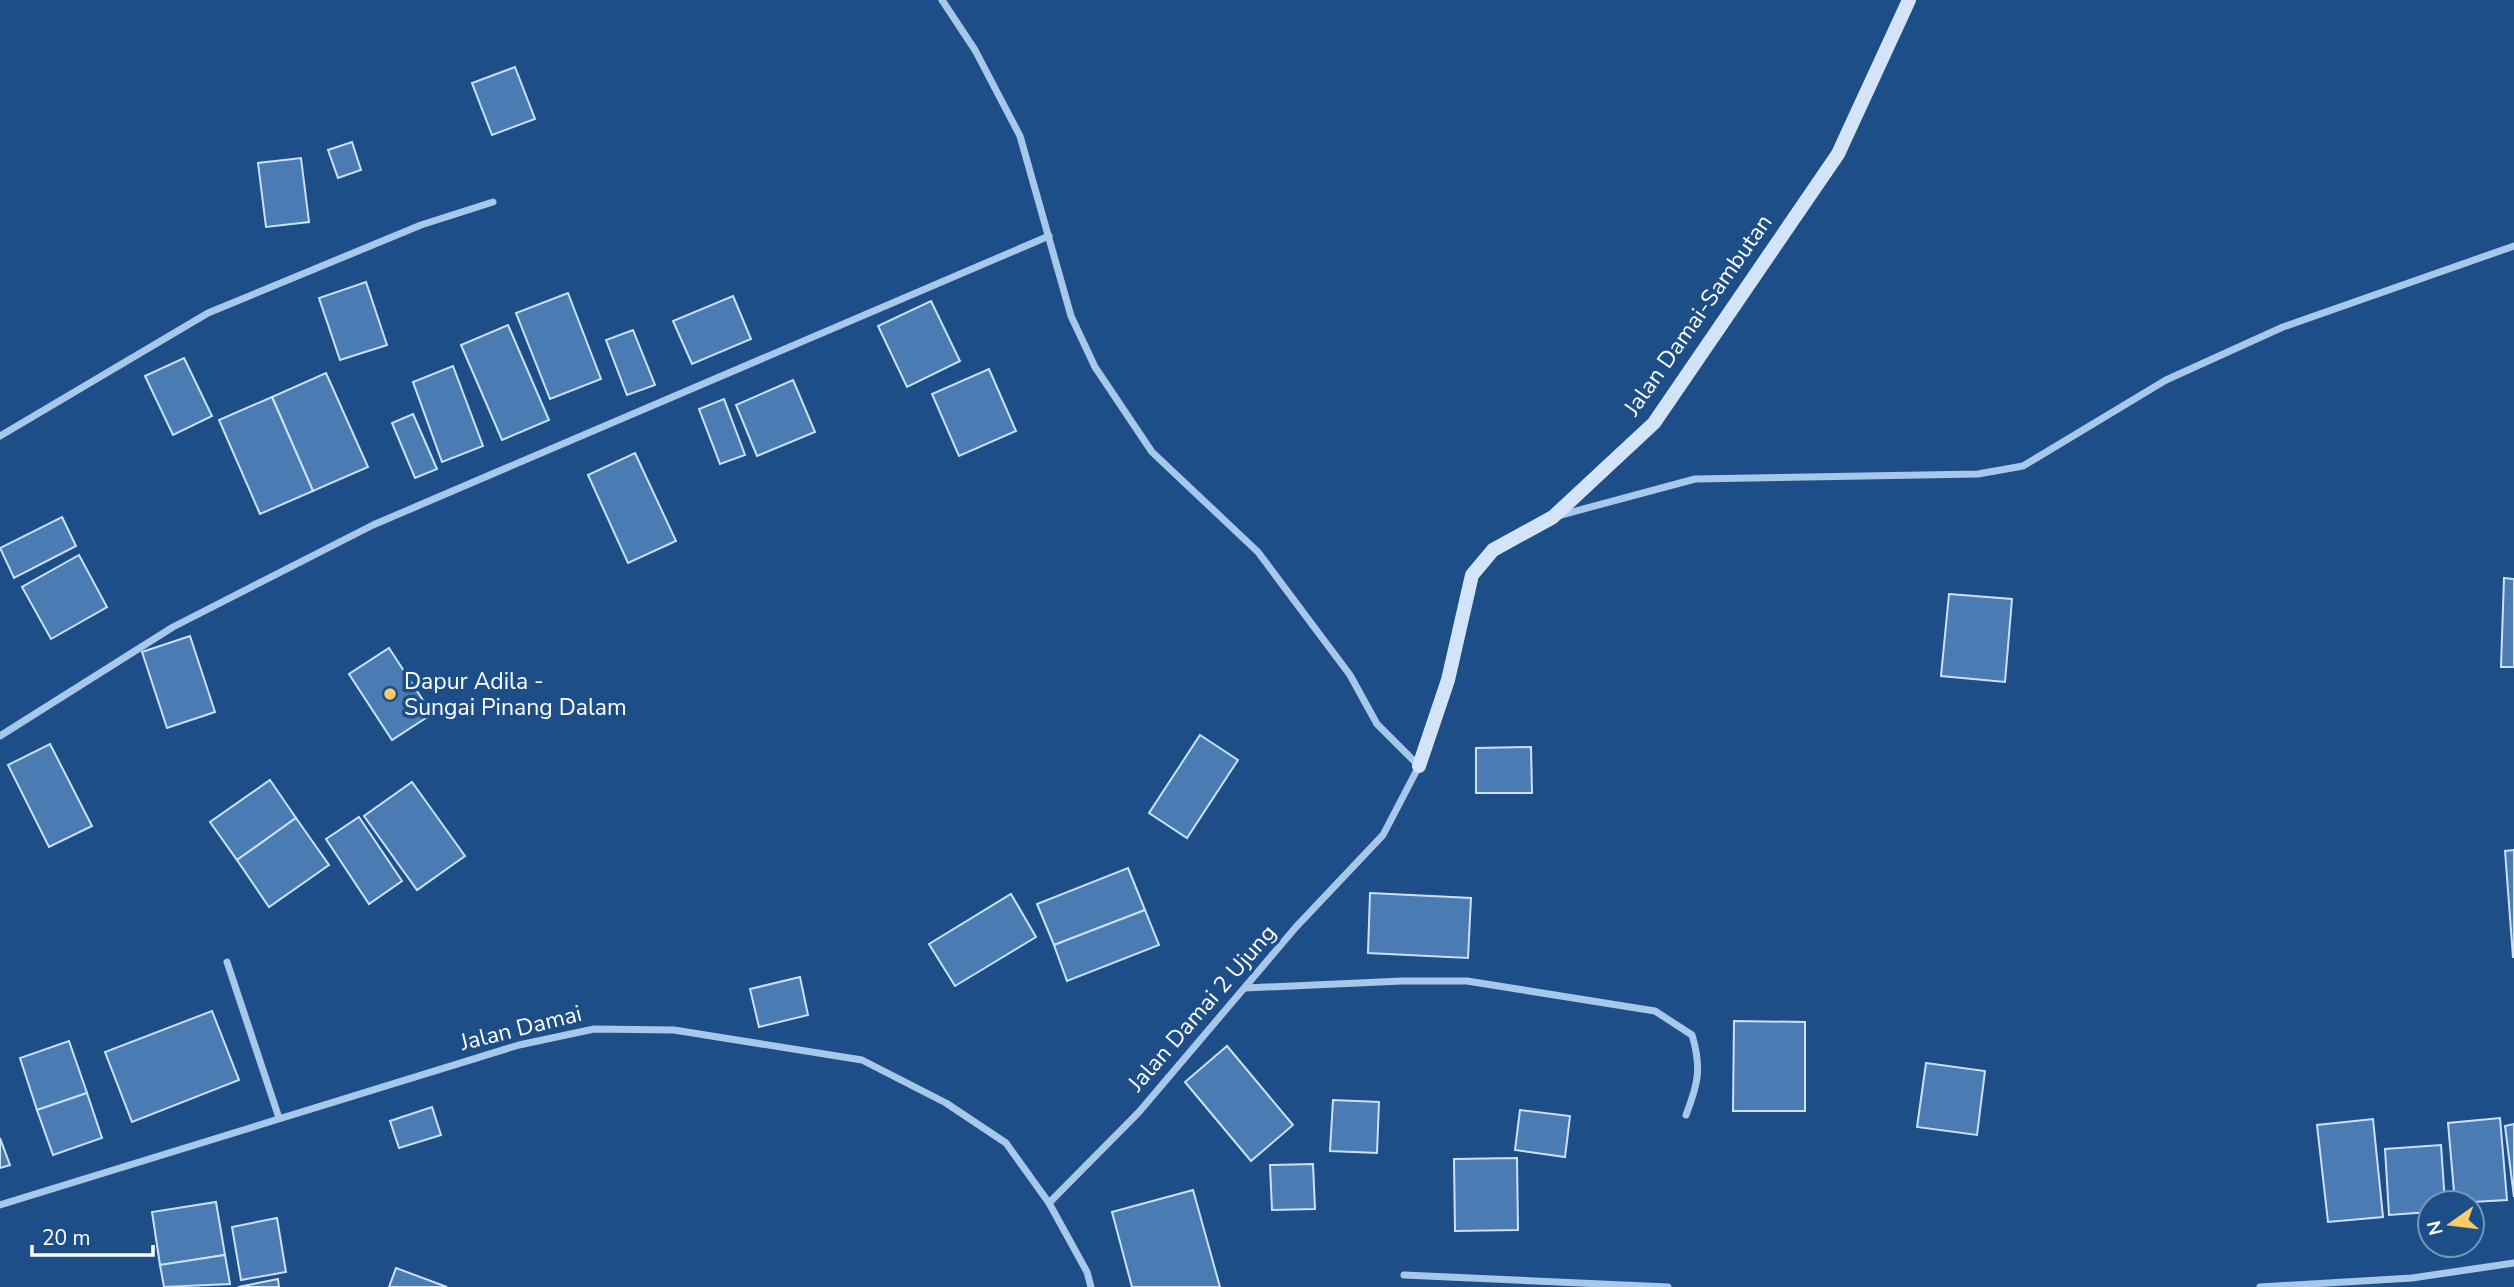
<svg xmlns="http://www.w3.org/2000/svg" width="2514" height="1287" viewBox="0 0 2514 1287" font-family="'Nunito Sans',sans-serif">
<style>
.building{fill:#4a7bb2;stroke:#cce1f8;stroke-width:2}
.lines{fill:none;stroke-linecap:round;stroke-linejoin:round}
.street{stroke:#a7c7eb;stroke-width:7}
.secondary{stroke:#d3e4f9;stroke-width:14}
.poi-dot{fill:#fbcc65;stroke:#1d4e88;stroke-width:2.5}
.labels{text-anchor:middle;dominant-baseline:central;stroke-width:7;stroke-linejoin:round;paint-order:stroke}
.street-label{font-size:23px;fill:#fff;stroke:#1d4e88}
.poi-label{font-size:23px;fill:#fff;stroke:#1d4e88;text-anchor:start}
</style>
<rect width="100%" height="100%" fill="#1d4e88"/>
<g class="building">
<polygon points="515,67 535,119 492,135 472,83"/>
<polygon points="352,142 361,170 338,178 328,150"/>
<polygon points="301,158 309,222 266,227 258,163"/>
<polygon points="366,282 387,345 340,360 319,298"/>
<polygon points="568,293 601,379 550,399 516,313"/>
<polygon points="733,296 751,339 692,364 673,321"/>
<polygon points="931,301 960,361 907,387 878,326"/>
<polygon points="508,325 549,420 502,440 461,345"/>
<polygon points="633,330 655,385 627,395 606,340"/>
<polygon points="184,358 212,416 173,435 145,376"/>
<polygon points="453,366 483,446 442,462 413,382"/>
<polygon points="989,369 1016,431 959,456 932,394"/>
<polygon points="326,373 368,467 313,491 272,397"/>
<polygon points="793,380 815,432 757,456 736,405"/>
<polygon points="272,397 313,491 260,514 219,420"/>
<polygon points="724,399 745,455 720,464 699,409"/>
<polygon points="413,414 437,469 415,478 392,423"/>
<polygon points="635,453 676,541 628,563 588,475"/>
<polygon points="62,517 76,546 14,578 0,548"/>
<polygon points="79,555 107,607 51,639 22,587"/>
<polygon points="2504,578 2514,579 2514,667 2501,667"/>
<polygon points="1949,594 2012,599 2005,682 1941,676"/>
<polygon points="190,636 215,712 167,728 142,652"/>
<polygon points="389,648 432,714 392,740 349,674"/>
<polygon points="1200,735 1238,760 1187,838 1149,813"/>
<polygon points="50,744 92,826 49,847 8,765"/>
<polygon points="1531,747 1532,793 1476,793 1476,748"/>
<polygon points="270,780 296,818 237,860 210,822"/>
<polygon points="412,782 465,856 417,890 364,816"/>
<polygon points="359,817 402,881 369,904 326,839"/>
<polygon points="296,818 329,865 269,907 237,860"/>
<polygon points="2514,850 2514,957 2513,957 2505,851"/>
<polygon points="1128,868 1145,910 1054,945 1037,904"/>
<polygon points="1370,893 1471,898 1468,958 1368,953"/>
<polygon points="1011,894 1036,937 955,986 929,944"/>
<polygon points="1145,910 1159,945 1067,981 1054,945"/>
<polygon points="800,977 808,1015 759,1027 750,989"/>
<polygon points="212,1011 239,1080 132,1122 105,1052"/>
<polygon points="1734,1021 1805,1022 1805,1111 1733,1111"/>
<polygon points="69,1041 87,1093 37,1110 20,1058"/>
<polygon points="1227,1046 1293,1125 1251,1161 1185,1082"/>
<polygon points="1926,1063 1985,1071 1977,1135 1917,1127"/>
<polygon points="87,1093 102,1138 53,1155 37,1110"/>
<polygon points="1333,1100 1379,1102 1377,1153 1330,1151"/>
<polygon points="432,1107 441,1135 399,1148 390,1121"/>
<polygon points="1520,1110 1570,1116 1565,1157 1515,1150"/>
<polygon points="2500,1118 2507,1200 2455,1203 2448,1123"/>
<polygon points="2373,1119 2383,1217 2328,1222 2317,1125"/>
<polygon points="2514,1124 2514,1197 2505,1126"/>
<polygon points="0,1138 10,1165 0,1168"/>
<polygon points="2441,1145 2445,1203 2430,1203 2430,1212 2389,1215 2385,1149"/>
<polygon points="1517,1158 1518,1230 1455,1231 1454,1159"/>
<polygon points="1313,1164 1315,1209 1272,1210 1270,1165"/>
<polygon points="1193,1190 1220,1287 1132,1287 1112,1212"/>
<polygon points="216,1202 225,1255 160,1265 152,1212"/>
<polygon points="277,1218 286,1272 241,1280 232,1227"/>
<polygon points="225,1255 230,1284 164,1287 160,1265"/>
<polygon points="396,1268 447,1287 389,1287"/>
<polygon points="278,1279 279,1287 238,1287"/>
</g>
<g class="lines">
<g class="street">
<polyline points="942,0 975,50 1020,136 1071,316 1095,367 1152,452 1258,552 1350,675 1377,724 1419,766 1383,835 1296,927 1139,1112 1049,1203"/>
<polyline points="0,436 208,313 421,225 493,202"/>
<polyline points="1561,515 1695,479 1978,474 2023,466 2166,380 2283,327 2514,246"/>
<polyline points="0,736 173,627 373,525 1049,236"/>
<polyline points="227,962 279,1118"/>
<path d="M1245,988L1402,981H1467L1655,1011L1692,1035C1702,1068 1698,1084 1686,1115"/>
<polyline points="0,1205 519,1045 594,1029 674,1030 862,1060 946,1103 1006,1143 1049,1203 1087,1272 1091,1287"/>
<polyline points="1404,1275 1668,1287"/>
<polyline points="2260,1287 2412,1278 2514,1263"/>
</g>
<polyline class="secondary" points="1419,766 1448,680 1472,575 1493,550 1553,517 1654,423 1838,154 1909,0"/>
</g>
<circle class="poi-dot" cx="390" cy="694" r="7"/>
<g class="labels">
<g class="street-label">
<text transform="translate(1698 315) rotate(-55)">Jalan Damai-Sambutan</text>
<text transform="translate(1202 1008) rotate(-49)">Jalan Damai 2 Ujung</text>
<text transform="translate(521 1028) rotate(-14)">Jalan Damai</text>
</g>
<g class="poi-label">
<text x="404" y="681">Dapur Adila -<tspan x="404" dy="26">Sungai Pinang Dalam</tspan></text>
</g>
</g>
<g transform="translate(2451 1224) rotate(256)"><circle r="33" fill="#1d4e88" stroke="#7795b8" stroke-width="2"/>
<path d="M0-5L12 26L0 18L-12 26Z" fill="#fbcc65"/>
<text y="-10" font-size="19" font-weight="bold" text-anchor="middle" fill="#ffffff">N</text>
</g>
<path d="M32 1245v10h121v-10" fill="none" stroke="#ffffff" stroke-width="3.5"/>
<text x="42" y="1245" font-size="21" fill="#ffffff" stroke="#1d4e88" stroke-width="5" paint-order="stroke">20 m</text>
</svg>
